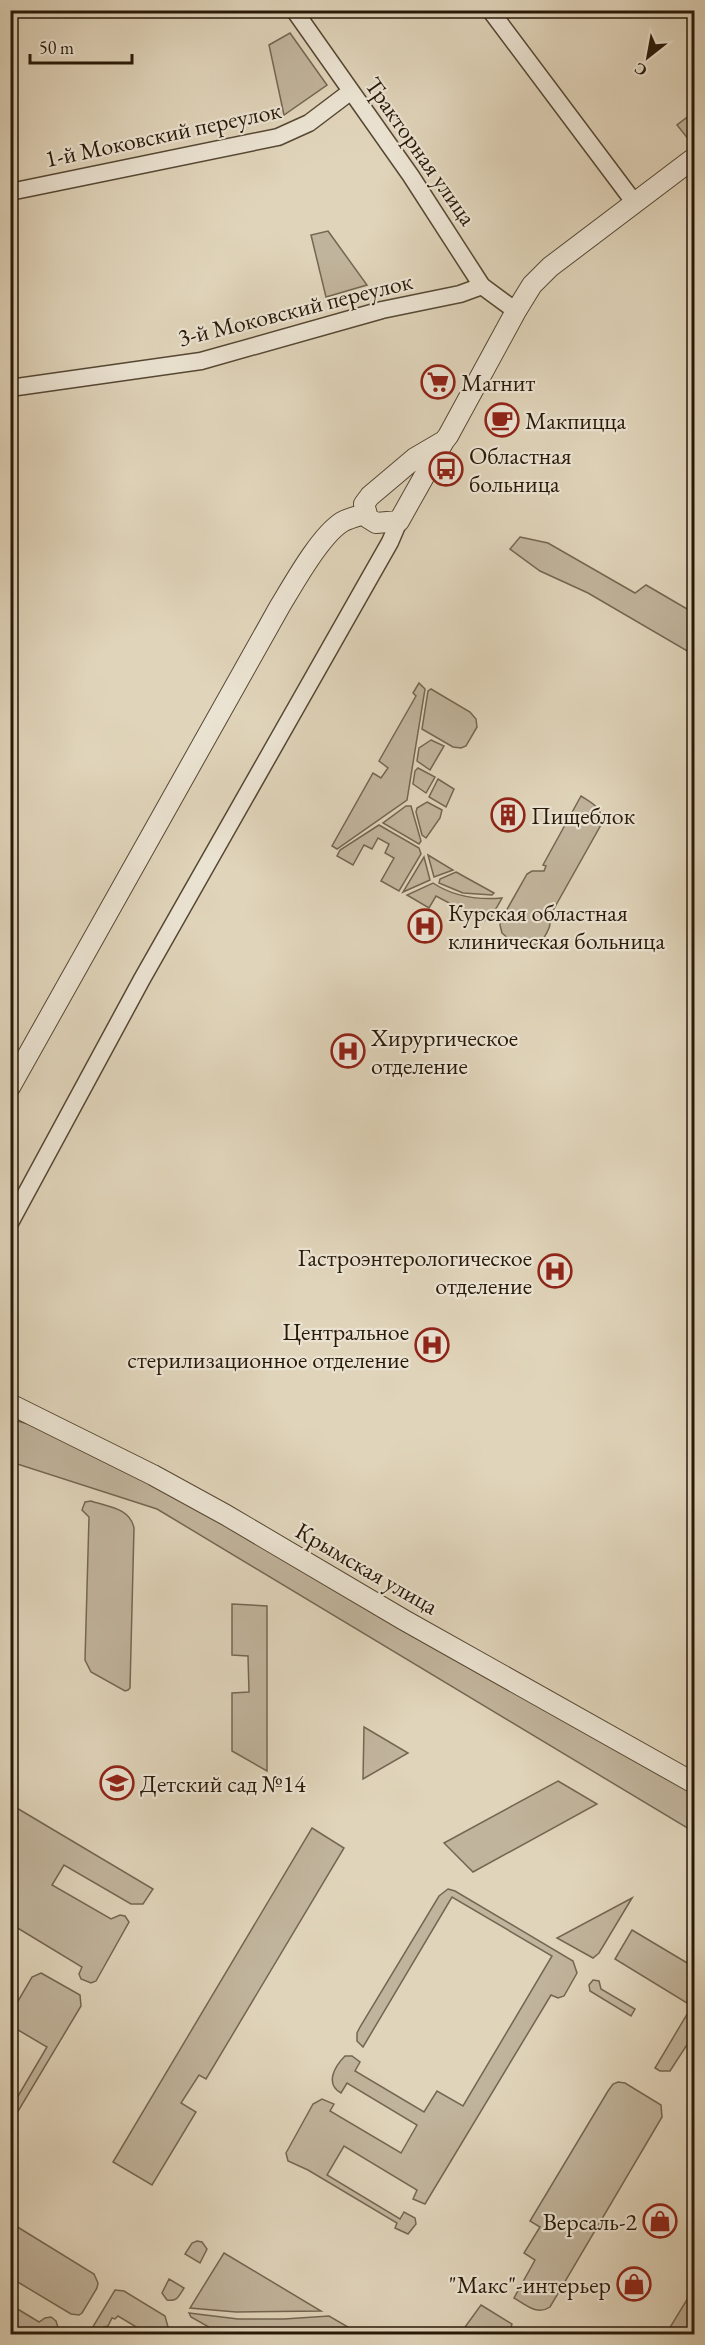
<svg xmlns="http://www.w3.org/2000/svg" width="705" height="2345" viewBox="0 0 705 2345" font-family="'EB Garamond',serif">
<style>
.green{fill:#c1b49c;stroke:#746652;stroke-width:1.5}
.lines{fill:none;stroke-linecap:round;stroke-linejoin:round}
.minor-casing{stroke:#564834;stroke-width:19}
.tertiary-casing{stroke:#564834;stroke-width:22}
.minor{stroke:#ebe3d2;stroke-width:16}
.tertiary{stroke:#ebe3d2;stroke-width:20}
.labels{text-anchor:middle;dominant-baseline:central;stroke-width:4.5;stroke-linejoin:round;paint-order:stroke}
.street-label{font-size:24px;fill:#281908;stroke:#ebe3d2}
.poi-label{font-size:24px;fill:#281908;stroke:#ebe3d2;text-anchor:start}
</style>
<rect width="100%" height="100%" fill="#e0d4ba"/>
<filter id="stains"><feTurbulence type="fractalNoise" baseFrequency=".00333" numOctaves="4"/><feColorMatrix values="0 0 0 0 .2 0 0 0 0 .09 0 0 0 0 .02 0 0 0 .5 -.17"/></filter>
<radialGradient id="worn" r=".72"><stop offset=".6" stop-color="#630" stop-opacity="0"/><stop offset="1" stop-color="#630" stop-opacity=".3"/></radialGradient>
<g class="green">
<polygon points="290,33 327,85 284,115 269,45"/>
<polygon points="694,112 694,136 689,140 677,125"/>
<polygon points="328,231 367,285 326,297 311,235"/>
<polygon points="520,537 548,543 635,593 646,585 694,613 694,655 588,593 540,571 510,549"/>
<polygon points="419,683 425,689 407,800 337,849 332,846 373,773 381,778 388,768 379,761 416,696 413,693"/>
<polygon points="431,689 470,712 476,719 477,727 466,746 461,748 453,747 422,729 428,691"/>
<polygon points="431,740 444,746 430,770 417,761 419,748"/>
<polygon points="418,768 435,777 426,793 413,784 415,771"/>
<polygon points="438,779 454,789 446,807 429,797"/>
<path d="M581,796C592,803 603,808 602,823L551,914C549,919 551,924 549,928C538,955 519,949 502,933L500,925L501,920L527,874L532,871H544L546,866L543,865Z"/>
<polygon points="427,802 442,810 440,818 426,838 422,835 416,812 417,808"/>
<polygon points="406,806 411,806 421,841 419,844 383,823"/>
<polygon points="379,825 419,848 421,854 399,891 381,881 394,858 385,853 389,844 378,838 372,849 364,845 353,865 337,856 340,850"/>
<polygon points="428,855 453,870 434,877"/>
<polygon points="424,857 430,880 403,892"/>
<polygon points="456,872 494,893 492,895 463,893 439,883 440,879"/>
<path d="M433,883C454,897 478,900 502,898L490,919L483,921L436,896L429,908L407,895Z"/>
<polygon points="10,1419 32,1425 103,1457 694,1789 694,1832 157,1509 11,1462"/>
<path d="M91,1501C108,1507 130,1508 134,1528L130,1688L128,1690L125,1691L91,1672L85,1660L89,1517L82,1510L85,1502Z"/>
<polygon points="232,1604 267,1606 267,1771 232,1751 232,1693 249,1692 248,1656 232,1655"/>
<polygon points="364,1727 408,1753 363,1779"/>
<polygon points="558,1781 597,1804 473,1872 444,1843"/>
<polygon points="10,1804 153,1889 143,1904 131,1904 64,1865 52,1885 111,1919 120,1915 125,1916 129,1922 96,1981 91,1983 81,1979 79,1974 82,1967 11,1924"/>
<polygon points="312,1828 344,1848 206,2079 199,2075 181,2103 196,2112 152,2185 113,2162"/>
<path d="M448,1889L455,1891L573,1961L577,1973L564,1996L558,1998L551,1995L425,2204L413,2199L417,2190L344,2146L327,2175L400,2219L404,2212L415,2218L416,2224L408,2234L395,2228L397,2223L308,2170L288,2161L286,2153L313,2104L322,2099L334,2104L330,2111L401,2153L417,2125L347,2083L341,2093C325,2084 334,2067 345,2056H352L360,2062L355,2071L424,2112L437,2091L463,2106L552,1956L452,1897L363,2047L357,2041V2033L360,2027L439,1896Z"/>
<polygon points="632,1898 599,1953 593,1958 557,1938"/>
<polygon points="632,1930 694,1967 694,2034 670,2071 660,2071 655,2068 692,2006 615,1959"/>
<polygon points="41,1973 80,1995 81,2006 11,2123 11,2108 47,2047 13,2027 11,2024 11,2013 32,1977"/>
<polygon points="593,1980 599,1981 601,1989 635,2009 631,2016 590,1991 589,1985"/>
<path d="M618,2082L625,2083L661,2105L662,2117L550,2307C537,2316 525,2304 514,2298L535,2260L524,2253L540,2227L530,2221L608,2091L613,2084Z"/>
<polygon points="11,2223 94,2274 98,2283 97,2288 82,2313 79,2315 71,2314 11,2278 11,2267 13,2262 11,2260"/>
<polygon points="197,2241 202,2242 207,2249 200,2263 185,2254 192,2243"/>
<polygon points="224,2253 321,2311 236,2312 190,2308"/>
<path d="M169,2279L184,2288C179,2296 177,2302 167,2300L162,2293Z"/>
<polygon points="694,2288 694,2334 666,2334"/>
<polygon points="115,2290 124,2291 165,2316 168,2327 166,2334 141,2334 143,2331 118,2316 115,2319 112,2318 108,2326 104,2327 97,2334 91,2330"/>
<polygon points="11,2305 39,2322 45,2318 51,2317 56,2321 59,2331 57,2334 22,2334 19,2333 21,2330 11,2325"/>
<polygon points="481,2305 512,2324 509,2334 460,2334"/>
<polygon points="189,2313 238,2319 284,2319 329,2316 360,2334 221,2334 191,2317"/>
</g>
<g class="lines">
<g class="minor-casing">
<g id="minor">
<polyline points="294,10 411,176 482,286 516,311"/>
<polyline points="490,10 634,202"/>
<polyline points="10,192 278,137 309,123 350,92"/>
<polyline points="10,388 201,361 382,310 460,294 482,286"/>
<polyline points="10,1223 142,979 390,542 399,521"/>
</g>
</g>
<g class="tertiary-casing">
<g id="tertiary">
<polyline points="444,441 415,458 370,496 364,504 368,518 376,523 399,521 444,441 448,436 516,311 532,285 550,267 694,158"/>
<path d="M10,1087L280,606C294,583 320,536 342,522C349,518 358,516 365,514"/>
<polyline points="10,1404 153,1475 226,1515 404,1620 694,1783"/>
</g>
</g>
<use href="#minor" class="minor"/>
<use href="#tertiary" class="tertiary"/>
</g>
<defs>
<g id="supermarket-ring" transform="scale(1.725)"><circle r="9.5" fill="#ebe3d2" stroke="#8f2418" stroke-width="1.5"/><path d="M-6-5.5h2.5l.6 2H6L4.5 2H-2.5L-4.4-4H-6ZM-1.5 3.2a1.3 1.3 0 1 0 .1 0ZM3 3.2a1.3 1.3 0 1 0 .1 0Z" fill="#8f2418"/></g>
<g id="cafe-ring" transform="scale(1.725)"><circle r="9.5" fill="#ebe3d2" stroke="#8f2418" stroke-width="1.5"/><path d="M-5.5-4.5H6V0H3Q3 3.5 0 3.5H-2.5Q-5.5 3.5-5.5 0ZM3-3.2v2h1.7v-2ZM-6 4.5H4V6H-6Z" fill="#8f2418"/></g>
<g id="bus-ring" transform="scale(1.725)"><circle r="9.5" fill="#ebe3d2" stroke="#8f2418" stroke-width="1.5"/><path d="M-5-6H5V4H4V6H2V4H-2V6H-4V4H-5ZM-3.5-4V0h7V-4ZM-3.5 1.2v1.5H-2V1.2ZM2 1.2v1.5H3.5V1.2Z" fill="#8f2418"/></g>
<g id="building-ring" transform="scale(1.725)"><circle r="9.5" fill="#ebe3d2" stroke="#8f2418" stroke-width="1.5"/><path d="M-4-6H4V6H1V3H-1V6H-4ZM-2.5-4.3h1.7v1.8h-1.7ZM.8-4.3h1.7v1.8H.8ZM-2.5-1h1.7V.8h-1.7ZM.8-1h1.7V.8H.8Z" fill="#8f2418"/></g>
<g id="hospital-ring" transform="scale(1.725)"><circle r="9.5" fill="#ebe3d2" stroke="#8f2418" stroke-width="1.5"/><path d="M-5-5h3v3.5h4V-5h3V5h-3V1.5h-4V5h-3Z" fill="#8f2418"/></g>
<g id="school-ring" transform="scale(1.725)"><circle r="9.5" fill="#ebe3d2" stroke="#8f2418" stroke-width="1.5"/><path d="M0-5L7-2L0 1L-7-2ZM-4 1L0 2.5L4 1V4Q0 6-4 4Z" fill="#8f2418"/></g>
<g id="shop-ring" transform="scale(1.725)"><circle r="9.5" fill="#ebe3d2" stroke="#8f2418" stroke-width="1.5"/><path d="M-5-2.5h2.3a2.7 3.5 0 0 1 5.4 0H5L5.5 6h-11ZM-1.5-2.5h3a1.5 2.3 0 0 0-3 0Z" fill="#8f2418"/></g>
</defs>
<g fill-rule="evenodd">
<use href="#supermarket-ring" x="438" y="382"/>
<use href="#cafe-ring" x="502" y="420"/>
<use href="#bus-ring" x="446" y="469"/>
<use href="#building-ring" x="508" y="815"/>
<use href="#hospital-ring" x="425" y="926"/>
<use href="#hospital-ring" x="348" y="1051"/>
<use href="#hospital-ring" x="555" y="1271"/>
<use href="#hospital-ring" x="432" y="1345"/>
<use href="#school-ring" x="117" y="1783"/>
<use href="#shop-ring" x="660" y="2221"/>
<use href="#shop-ring" x="634" y="2284"/>
</g>
<g class="labels">
<g class="street-label">
<text transform="translate(163 134) rotate(-12)">1-й Моковский переулок</text>
<text transform="translate(421 151) rotate(55)">Тракторная улица</text>
<text transform="translate(295 309) rotate(-14)">3-й Моковский переулок</text>
<text transform="translate(367 1568) rotate(30)">Крымская улица</text>
</g>
<g class="poi-label">
<text x="461" y="382">Магнит</text>
<text x="525" y="420">Макпицца</text>
<text x="469" y="455">Областная<tspan x="469" dy="28">больница</tspan></text>
<text x="531" y="815">Пищеблок</text>
<text x="448" y="912">Курская областная<tspan x="448" dy="28">клиническая больница</tspan></text>
<text x="371" y="1037">Хирургическое<tspan x="371" dy="28">отделение</tspan></text>
<text x="532" y="1257" text-anchor="end">Гастроэнтерологическое<tspan x="532" dy="28">отделение</tspan></text>
<text x="409" y="1331" text-anchor="end">Центральное<tspan x="409" dy="28">стерилизационное отделение</tspan></text>
<text x="140" y="1783">Детский сад №14</text>
<text x="637" y="2221" text-anchor="end">Версаль-2</text>
<text x="611" y="2284" text-anchor="end">"Макс"-интерьер</text>
</g>
</g>
<rect width="705" height="2345" fill="none" stroke="#e0d4ba" stroke-width="36"/>
<rect x="12" y="12" width="681" height="2321" fill="none" stroke="#281908" stroke-width="3"/>
<rect x="18" y="18" width="669" height="2309" fill="none" stroke="#281908" stroke-width="1.5"/>
<g transform="translate(648 57) rotate(211)" stroke="#ebe3d2" stroke-width="4.5" paint-order="stroke">
<path d="M0-4.5L10 22L0 15L-10 22Z" fill="#281908"/>
<text y="-9" font-size="16" font-weight="bold" text-anchor="middle" fill="#281908">С</text>
</g>
<path d="M30 54v9h102v-9" fill="none" stroke="#281908" stroke-width="3"/>
<text x="39" y="54" font-size="18" fill="#281908" stroke="#ebe3d2" stroke-width="4.5" paint-order="stroke">50 m</text>
<rect width="100%" height="100%" filter="url(#stains)"/>
<rect width="100%" height="100%" fill="url(#worn)"/>
</svg>
